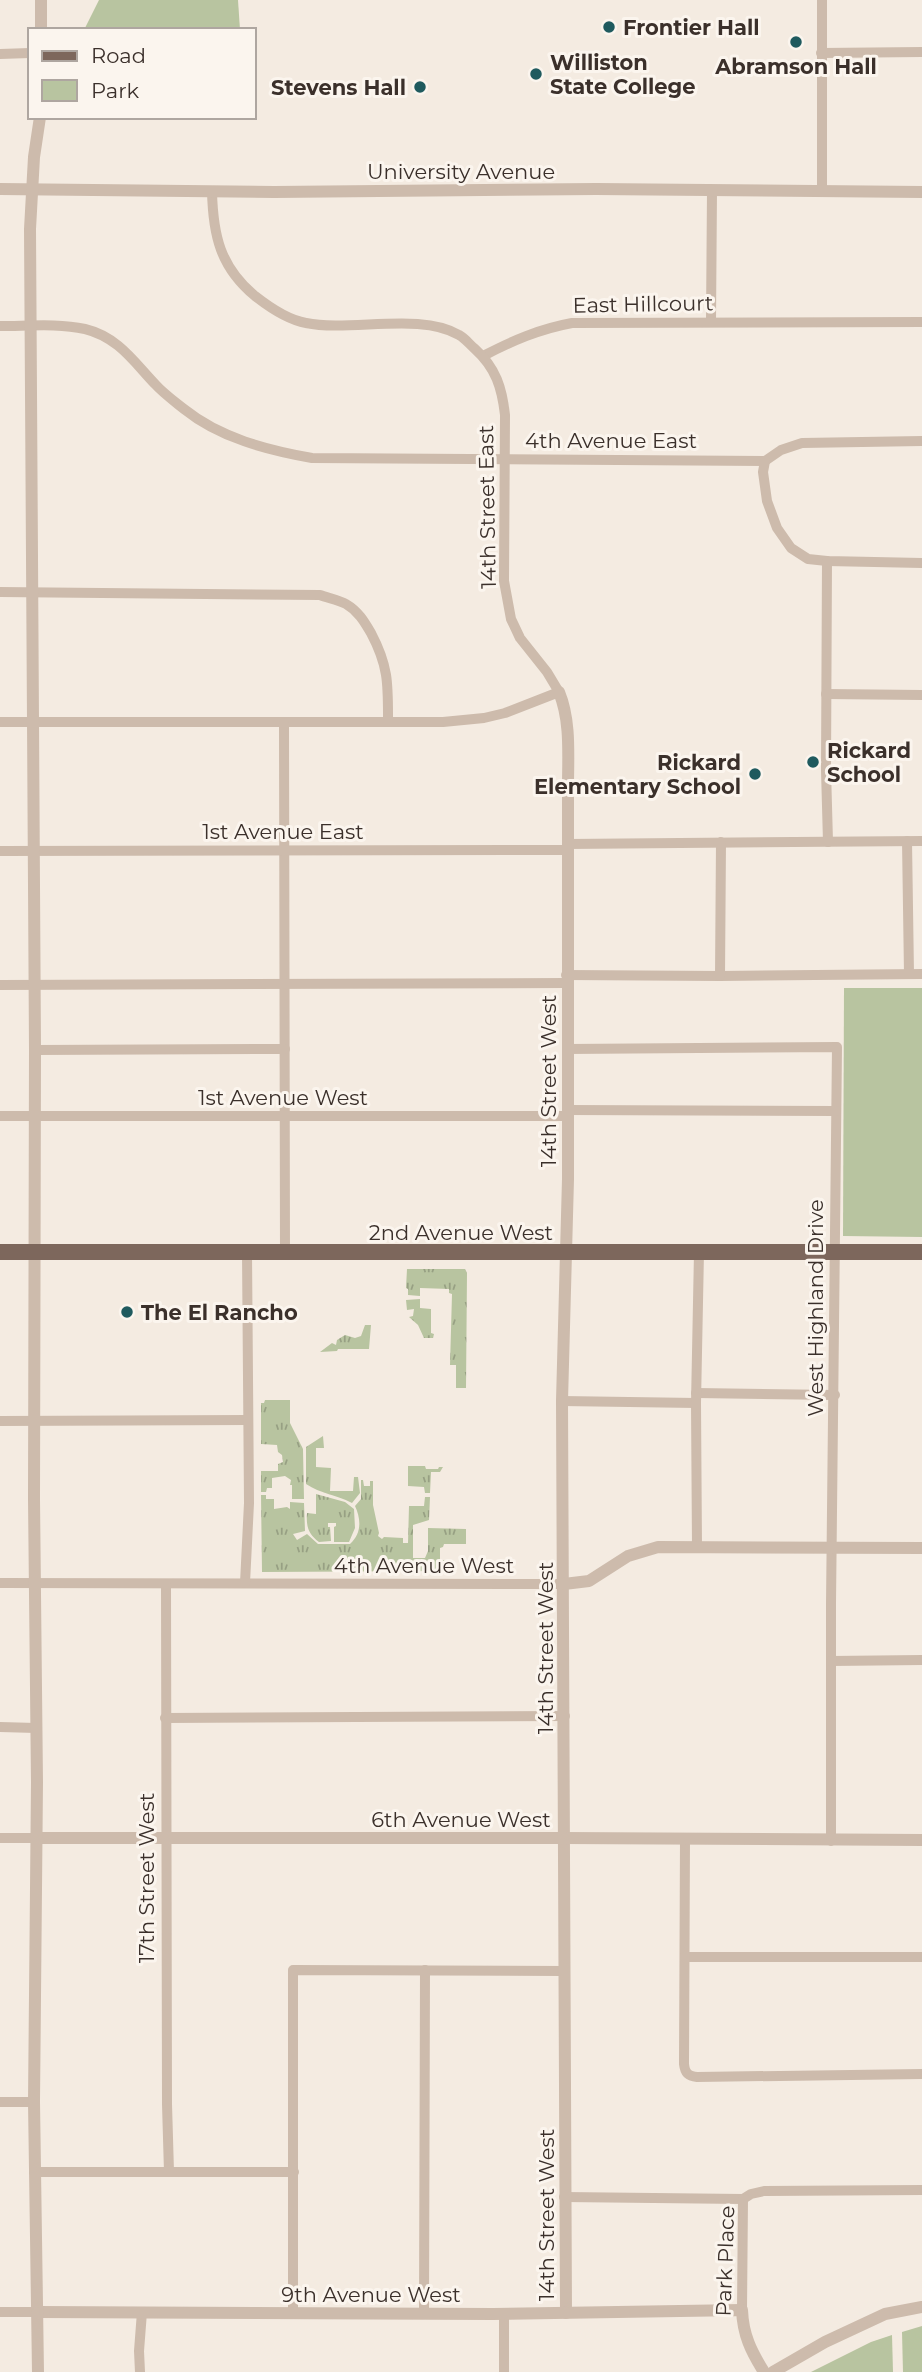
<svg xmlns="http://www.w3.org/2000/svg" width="922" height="2372" viewBox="0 0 922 2372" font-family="Montserrat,sans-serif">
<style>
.grass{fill:url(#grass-tufts)}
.park{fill:#b8c4a0}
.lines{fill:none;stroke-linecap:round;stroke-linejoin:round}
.minor{stroke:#cdbbac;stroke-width:10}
.tertiary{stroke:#cdbbac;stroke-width:12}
.primary{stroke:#7d675c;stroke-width:16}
.poi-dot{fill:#1f5a5e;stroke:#fbf5ee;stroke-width:2.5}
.labels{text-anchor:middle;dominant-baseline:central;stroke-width:6;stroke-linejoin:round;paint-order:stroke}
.poi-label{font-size:21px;font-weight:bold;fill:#3b302b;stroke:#fbf5ee;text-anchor:start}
.street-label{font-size:21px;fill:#3b302b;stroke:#fbf5ee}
</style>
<defs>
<pattern id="grass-tufts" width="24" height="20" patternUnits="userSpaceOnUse" patternTransform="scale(1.75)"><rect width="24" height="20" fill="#b8c4a0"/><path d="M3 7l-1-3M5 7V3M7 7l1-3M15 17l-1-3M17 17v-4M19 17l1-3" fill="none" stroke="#97a083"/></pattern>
</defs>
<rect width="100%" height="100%" fill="#f4ebe1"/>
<g class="grass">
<polygon points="407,1269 465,1269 467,1273 466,1388 456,1388 456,1365 450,1365 452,1294 449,1293 449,1289 420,1288 420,1296 408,1295 408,1289 406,1288"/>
<polygon points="420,1299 420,1308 431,1309 431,1333 434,1334 433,1338 424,1338 418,1325 409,1317 413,1316 414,1309 407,1310 406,1300"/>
<polygon points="365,1325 371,1325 369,1349 338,1349 337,1351 320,1352 332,1343 336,1345 337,1340 345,1335 355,1338 361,1336"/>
<polygon points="265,1400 290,1400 290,1423 303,1449 304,1499 292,1499 292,1485 290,1485 291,1480 285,1476 272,1478 272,1488 267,1488 266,1492 261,1492 261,1471 278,1471 278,1464 283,1462 282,1455 278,1452 277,1445 261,1444 261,1403 264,1403"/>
<path d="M323,1436L324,1448H316V1467L331,1468L330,1491H353L354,1477H358L360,1493L352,1503C335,1494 321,1494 306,1484V1447Z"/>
<polygon points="408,1466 425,1466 426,1469 438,1469 439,1467 443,1467 440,1472 431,1472 430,1493 425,1493 424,1487 408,1486"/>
<path d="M361,1480H363L364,1486H370V1481H373V1505L379,1533L378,1536L382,1539L384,1537L403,1538V1543H408L409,1506H424L425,1497H430L429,1520L413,1525V1558H425L428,1551V1528L466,1529V1544H444L443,1547L440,1548V1560H449L448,1571L262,1572L261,1495H266V1499H274V1509L287,1507L290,1509V1502L304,1503L305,1531L293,1534L297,1540L307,1534L318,1544H350C362,1533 361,1519 355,1506L361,1499Z"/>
<path d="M316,1494L345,1502L354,1509L355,1528L349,1542H334V1527L336,1526V1523H328V1527H330L331,1541L319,1542C308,1534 306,1526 307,1513L316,1514Z"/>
</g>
<g class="park">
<polygon points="99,0 238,0 240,30 84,30"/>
<polygon points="844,988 922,988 922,1237 843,1236"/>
<polygon points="922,2326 922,2372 903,2372 902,2332"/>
<polygon points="892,2335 893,2372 811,2372 871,2342"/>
</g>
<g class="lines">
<g class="minor">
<polyline points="821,53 922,52"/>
<polyline points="0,54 30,53"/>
<polyline points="822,191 822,0"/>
<polyline points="711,321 712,191"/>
<path d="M0,326C28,326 58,323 85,329C118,337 134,362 155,384C163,393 174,401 184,409C220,438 267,450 312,458L765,461L781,450L802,443L922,441"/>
<path d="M483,356C512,341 539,329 572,323L922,322"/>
<polyline points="765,461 763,472 767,501 777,528 791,548 808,559 827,561 922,563"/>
<polyline points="827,561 826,770 828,842"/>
<path d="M0,592L320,595C328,598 339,600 346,604C358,611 364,621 371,633C389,667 388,685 388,722"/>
<polyline points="826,694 922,695"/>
<path d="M0,722H443L484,718L505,713L559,692L547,672L520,638L511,619L504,581L505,415C502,388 496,368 475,349C470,345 465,338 459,335C421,312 350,332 306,323C288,320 269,307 255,296C220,267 213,235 212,191"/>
<polyline points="284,723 285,1253"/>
<polyline points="907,841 909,974"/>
<polyline points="567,844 922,841"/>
<polyline points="0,851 567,850"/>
<polyline points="566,975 720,976 922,974"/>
<polyline points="720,976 721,842"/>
<polyline points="0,985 566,983"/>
<polyline points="567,1049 837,1047 831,1604 831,1841"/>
<polyline points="35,1050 285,1049"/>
<polyline points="567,1110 836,1111"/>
<polyline points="0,1116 567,1116"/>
<polyline points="696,1393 835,1395"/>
<polyline points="562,1401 696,1403"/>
<polyline points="0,1421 248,1420"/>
<polyline points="697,1547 696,1403 699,1252"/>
<polyline points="0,1583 564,1584"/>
<polyline points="245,1583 249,1503 247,1252"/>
<polyline points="166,1584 167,2104 169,2172"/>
<polyline points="831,1661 922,1660"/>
<polyline points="165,1718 565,1716"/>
<polyline points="0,1727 36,1728"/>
<polyline points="0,1838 37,1838"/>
<path d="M685,1839L684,2064C685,2073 688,2076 697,2077L922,2074"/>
<polyline points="685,1957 922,1957"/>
<polyline points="0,2102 34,2102"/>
<polyline points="34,2172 294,2172"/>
<polyline points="564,2197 743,2199"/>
<polyline points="743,2199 751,2194 764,2191 922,2190"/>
<polyline points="742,2310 743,2199"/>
<polyline points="0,2312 37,2312"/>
<polyline points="293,2312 293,1970 564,1971"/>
<polyline points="424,2313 425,1970"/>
<polyline points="140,2372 139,2351 142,2312"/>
<polyline points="504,2372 504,2314"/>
</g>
<g class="tertiary">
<polyline points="41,30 41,0"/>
<polyline points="0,189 274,192 596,189 922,192"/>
<path d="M559,692C571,721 568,756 568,787V1179L562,1401L566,2313"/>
<polyline points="564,1584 589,1581 628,1556 658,1547 922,1548"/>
<polyline points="37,1838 564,1838 922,1840"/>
<path d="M37,2312L493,2314L742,2310C743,2335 751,2351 764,2372"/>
<polyline points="38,2372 34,2102 37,1782 34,1499 35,1050 30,229 34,157 40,117"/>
<polyline points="773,2372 825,2342 885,2314 922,2307"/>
</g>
<polyline class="primary" points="0,1252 922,1252"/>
</g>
<g class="poi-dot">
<circle cx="609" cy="27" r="7"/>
<circle cx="796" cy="42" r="7"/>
<circle cx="536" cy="74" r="7"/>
<circle cx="420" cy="87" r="7"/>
<circle cx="813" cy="762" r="7"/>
<circle cx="755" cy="774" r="7"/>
<circle cx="127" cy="1312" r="7"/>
</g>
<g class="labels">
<g class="poi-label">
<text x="623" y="27">Frontier Hall</text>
<text x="550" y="62">Williston<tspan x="550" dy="24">State College</tspan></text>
<text x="796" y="66" text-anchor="middle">Abramson Hall</text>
<text x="406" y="87" text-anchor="end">Stevens Hall</text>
<text x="827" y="750">Rickard<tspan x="827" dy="24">School</tspan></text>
<text x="741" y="762" text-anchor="end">Rickard<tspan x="741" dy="24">Elementary School</tspan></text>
<text x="141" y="1312">The El Rancho</text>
</g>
<g class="street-label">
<text x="461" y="171">University Avenue</text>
<text transform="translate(643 304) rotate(-1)">East Hillcourt</text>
<text x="611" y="440">4th Avenue East</text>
<text transform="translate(487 507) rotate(-91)">14th Street East</text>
<text x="283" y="831">1st Avenue East</text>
<text transform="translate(548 1081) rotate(-90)">14th Street West</text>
<text x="283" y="1097">1st Avenue West</text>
<text x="461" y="1232">2nd Avenue West</text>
<text transform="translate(815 1308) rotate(-90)">West Highland Drive</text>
<text x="424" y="1565">4th Avenue West</text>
<text transform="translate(545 1648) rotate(-90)">14th Street West</text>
<text x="461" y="1819">6th Avenue West</text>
<text transform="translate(146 1878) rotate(-90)">17th Street West</text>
<text transform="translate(546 2215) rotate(-90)">14th Street West</text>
<text transform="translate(725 2261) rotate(-88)">Park Place</text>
<text x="371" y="2294">9th Avenue West</text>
</g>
</g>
<rect x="28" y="28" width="228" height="91" fill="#fbf5ee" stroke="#aea6a0" stroke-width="2"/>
<rect x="42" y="51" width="35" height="10" fill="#7d675c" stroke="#aea6a0" stroke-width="2"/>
<text x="91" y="63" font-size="21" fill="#3b302b">Road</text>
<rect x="42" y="80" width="35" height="21" fill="#b8c4a0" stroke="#aea6a0" stroke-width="2"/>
<text x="91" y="98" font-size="21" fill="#3b302b">Park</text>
</svg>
